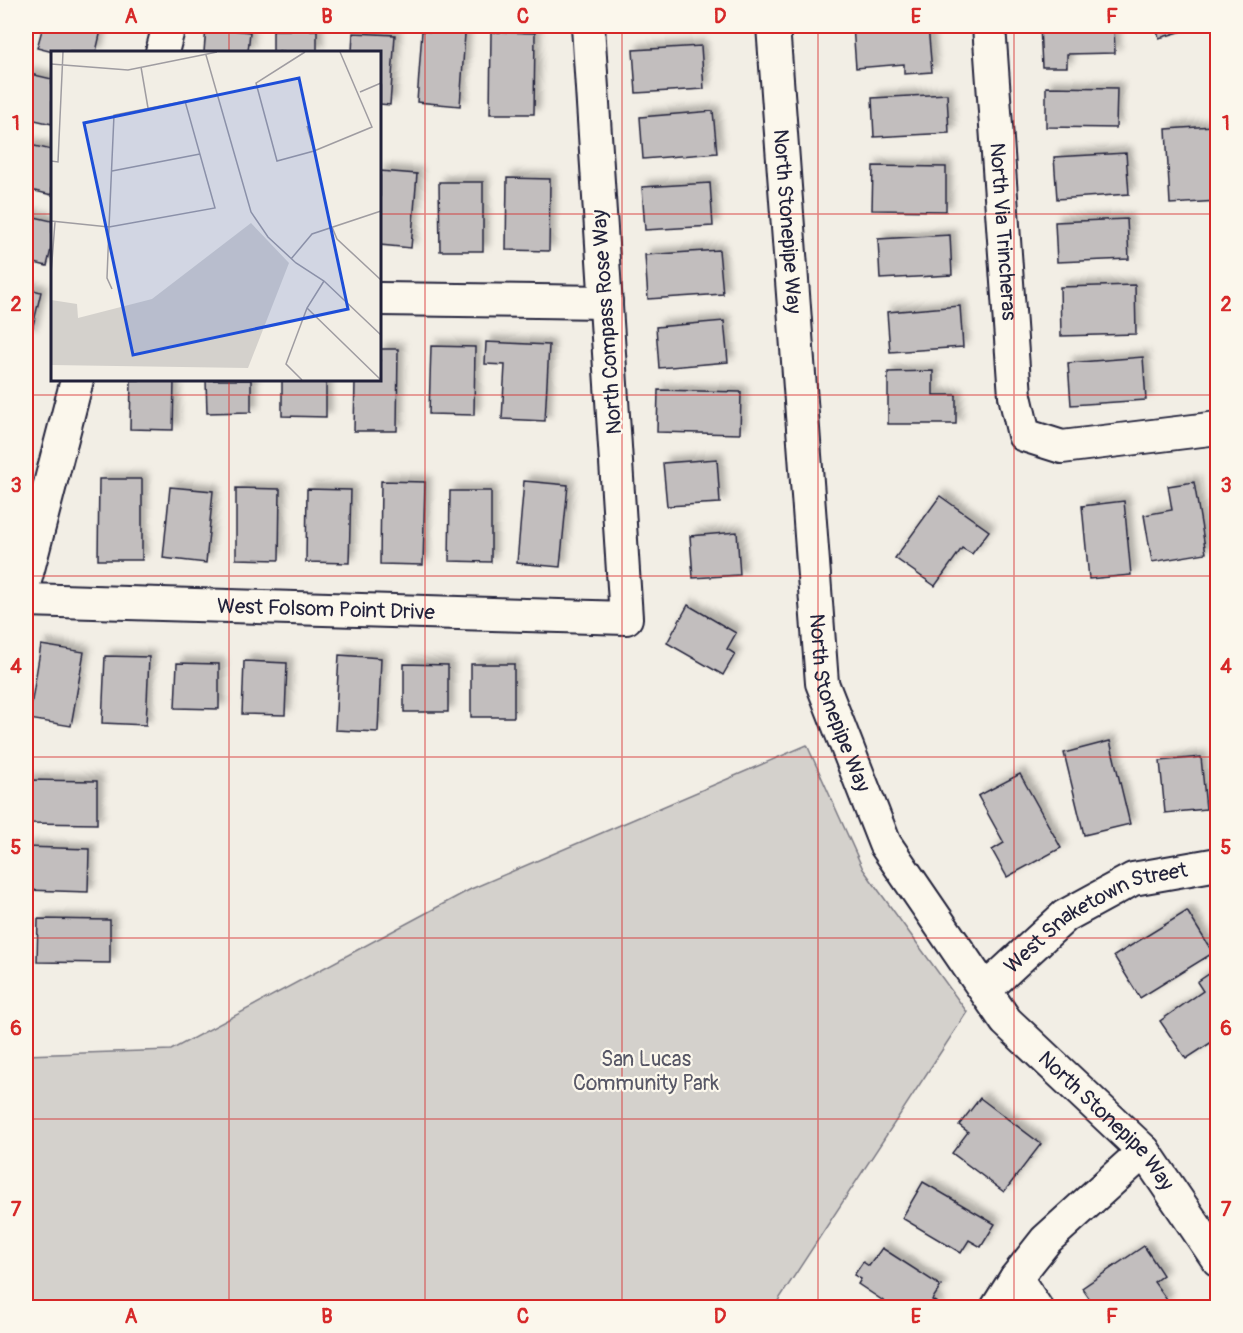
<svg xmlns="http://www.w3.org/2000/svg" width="1243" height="1333" viewBox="0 0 1243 1333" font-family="Pangolin,sans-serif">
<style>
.green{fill:#d4d1cc;stroke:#7b7a84;stroke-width:1.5}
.building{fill:#c2bebe;stroke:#22223b;stroke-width:1.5;filter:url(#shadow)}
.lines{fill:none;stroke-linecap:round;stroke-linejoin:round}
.minor-casing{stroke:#22223b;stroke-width:36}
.minor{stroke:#fbf7ec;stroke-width:32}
.grid{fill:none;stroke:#d62828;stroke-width:1.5;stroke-opacity:0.55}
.labels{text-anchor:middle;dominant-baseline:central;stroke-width:4.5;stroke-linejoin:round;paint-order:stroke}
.street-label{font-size:21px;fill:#22223b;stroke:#fbf7ec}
.park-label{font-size:21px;fill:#575766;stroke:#fbf7ec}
.inset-road{fill:none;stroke:#9f9ca1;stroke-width:1.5}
.view{fill:#1d4ed8;fill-opacity:0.15;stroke:#1d4ed8;stroke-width:3}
.inset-edge{fill:none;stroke:#22223b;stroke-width:3}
.neatline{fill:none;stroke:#d62828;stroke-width:2}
.grid-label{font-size:20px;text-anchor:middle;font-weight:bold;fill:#d62828}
</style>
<defs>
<filter id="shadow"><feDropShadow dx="5.5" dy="-5.5" stdDeviation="3" flood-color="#0004"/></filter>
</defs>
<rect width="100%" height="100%" fill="#f2eee5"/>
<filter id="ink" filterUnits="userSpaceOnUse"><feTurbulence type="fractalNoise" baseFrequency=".0167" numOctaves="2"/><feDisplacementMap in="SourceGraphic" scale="12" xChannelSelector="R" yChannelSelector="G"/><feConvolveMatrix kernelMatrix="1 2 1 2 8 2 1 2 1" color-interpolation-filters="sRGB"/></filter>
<g filter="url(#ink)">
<polygon class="green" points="807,745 863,869 967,1012 774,1307 26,1307 26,1055 171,1050 471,889"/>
<g class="building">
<polygon points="43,26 102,26 96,52 53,52 37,48"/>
<polygon points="853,26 928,26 932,72 904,74 904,64 856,68"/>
<polygon points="1040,26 1114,26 1115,53 1067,54 1067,67 1042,67"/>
<polygon points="1156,26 1200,26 1159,38"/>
<polygon points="206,27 250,32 248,52 204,52"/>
<rect x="273" y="30" width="44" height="22"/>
<polygon points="422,31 465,34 460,106 417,102"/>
<polygon points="491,32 535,33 534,114 490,114"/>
<polygon points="353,33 395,35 390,105 380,104 380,52 352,52"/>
<polygon points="701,46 704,89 636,93 633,50"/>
<polygon points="26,73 52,79 52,124 26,118"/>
<polygon points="1046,87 1117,88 1116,128 1046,127"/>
<polygon points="947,94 949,133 874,137 872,98"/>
<polygon points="713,111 717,153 643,159 640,117"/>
<polygon points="1213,126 1218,201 1170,204 1166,129"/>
<polygon points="26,144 52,150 52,195 26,189"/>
<polygon points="1126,153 1129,194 1057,199 1054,157"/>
<polygon points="873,166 946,167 946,211 872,210"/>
<polygon points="380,171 417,174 411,248 380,245"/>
<polygon points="507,178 550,179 549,251 506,250"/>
<polygon points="439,182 483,182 483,251 440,251"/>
<polygon points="710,183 713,226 645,230 642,187"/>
<polygon points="26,215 52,221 52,245 47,266 26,261"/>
<polygon points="1127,219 1129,259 1057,262 1055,222"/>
<polygon points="950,235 952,275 880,279 878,239"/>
<polygon points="719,250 723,294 648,299 645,255"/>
<polygon points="1135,285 1136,334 1061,336 1060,287"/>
<polygon points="26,288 41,292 31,334 26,333"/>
<polygon points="960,306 963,347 890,352 887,312"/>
<polygon points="724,321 728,362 659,368 656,327"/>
<polygon points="486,342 549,345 545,421 502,419 505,365 485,364"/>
<polygon points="431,346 475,347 474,415 429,414"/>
<polygon points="380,349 398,349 397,431 354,431 355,380 380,380"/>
<polygon points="1143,357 1146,400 1071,405 1068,363"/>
<polygon points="933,371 933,395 956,395 956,424 888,424 888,372"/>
<polygon points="131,380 174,380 173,430 130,429"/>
<polygon points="206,380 251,380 251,412 207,413"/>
<polygon points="282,380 326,380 326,417 282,416"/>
<polygon points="658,390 741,392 740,434 657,432"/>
<polygon points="717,459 720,503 667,506 663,463"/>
<polygon points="99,479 142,479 142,560 98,560"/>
<polygon points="1218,479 1218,532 1210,480"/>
<polygon points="381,481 425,482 423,565 380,564"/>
<polygon points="524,481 568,485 560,567 517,563"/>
<polygon points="1194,482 1206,553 1152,562 1144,515 1172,510 1168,486"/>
<polygon points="170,487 213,491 206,563 163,558"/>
<polygon points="236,488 280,489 279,560 236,559"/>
<polygon points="307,489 351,490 349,563 306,562"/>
<polygon points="450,491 491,491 491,562 449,561"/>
<polygon points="940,496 989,531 972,554 962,548 935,586 895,558"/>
<polygon points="1124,501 1131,575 1089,579 1082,506"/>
<polygon points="737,532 740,575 693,578 690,536"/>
<polygon points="688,605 736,633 727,649 735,654 723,675 667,643"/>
<polygon points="41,645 84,652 71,726 29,719"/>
<polygon points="339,655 381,658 378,732 335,730"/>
<polygon points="105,656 149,657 146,725 102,723"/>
<polygon points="244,661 287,663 285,715 242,714"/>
<polygon points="177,663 219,664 219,709 175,708"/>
<polygon points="404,664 448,665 448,712 404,712"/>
<rect x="471" y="664" width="43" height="53"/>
<polygon points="1110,741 1130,824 1084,835 1064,753"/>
<polygon points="1201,757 1206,809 1165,813 1160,761"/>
<polygon points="1020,774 1061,848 1007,877 992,850 1004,843 978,796"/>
<polygon points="26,780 97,781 97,824 26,823"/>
<polygon points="26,847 89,849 88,892 26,890"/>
<polygon points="1187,911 1213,953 1140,998 1114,956"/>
<polygon points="38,919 110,920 110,963 37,962"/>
<polygon points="1218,968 1218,1038 1186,1059 1160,1021 1203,991 1197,982"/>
<polygon points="980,1098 1041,1144 1004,1192 952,1153 968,1132 959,1125"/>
<polygon points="923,1182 995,1224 981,1247 969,1240 961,1253 902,1218"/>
<polygon points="1144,1246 1163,1275 1154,1282 1167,1300 1157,1308 1096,1308 1082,1288"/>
<polygon points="882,1248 941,1286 932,1300 939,1304 936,1308 894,1308 858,1284 861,1279 854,1275 863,1262 869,1266"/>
</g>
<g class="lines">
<g class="minor-casing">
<g id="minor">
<path id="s1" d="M773,26L822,683L885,844L1006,1021L1144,1151L1218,1260"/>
<path id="s2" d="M989,26L1015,396L1024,435L1062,447L1218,428"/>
<polyline points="162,52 169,26"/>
<polyline points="380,299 606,302"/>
<polyline points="26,577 77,380"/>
<path id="s3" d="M26,600L626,618L588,26"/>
<path id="s4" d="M985,990L1065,916L1133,879L1218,864"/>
<polyline points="1016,1278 1036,1308"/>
<polyline points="997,1308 1016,1278 1046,1240 1144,1151"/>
</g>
</g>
<use href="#minor" class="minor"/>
</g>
</g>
<path class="grid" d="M229,26V52M425,26V1308M622,26V1308M818,26V1308M1014,26V1308M26,214H52M380,214H1218M229,380V1308M26,395H1218M26,576H1218M26,757H1218M26,938H1218M26,1119H1218"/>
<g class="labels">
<g class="street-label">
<text stroke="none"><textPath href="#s1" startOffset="196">North Stonepipe Way</textPath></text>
<text stroke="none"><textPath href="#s2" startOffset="206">North Via Trincheras</textPath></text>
<text transform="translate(607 322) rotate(-94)">North Compass Rose Way</text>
<text stroke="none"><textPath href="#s3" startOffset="300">West Folsom Point Drive</textPath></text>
<text stroke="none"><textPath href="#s1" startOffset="682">North Stonepipe Way</textPath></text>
<text stroke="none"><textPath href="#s4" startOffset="136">West Snaketown Street</textPath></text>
<text stroke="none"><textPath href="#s1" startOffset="1188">North Stonepipe Way</textPath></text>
</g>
<g class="park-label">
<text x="646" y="1059">San Lucas<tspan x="646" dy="24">Community Park</tspan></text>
</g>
</g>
<g transform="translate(51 51)">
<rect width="330" height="330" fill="#f2eee5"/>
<path d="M200,172L238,212L197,317L0,314V249L26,253L27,267L101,248Z" fill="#d4d1cc"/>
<path class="inset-road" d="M254,1L205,32L226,110L263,100L321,76L289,1M155,4L200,161L217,186L245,212L273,230L330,284M0,13L77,19L166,1M90,16L97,57M309,41L330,32M256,75L263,100M0,110L7,111L12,1M61,120L149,103M0,170L58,176L164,157L134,50L63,64L58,176L56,227L61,238M281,176L286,188L330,229M240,208L261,183L330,160M0,223L4,171M256,257L330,329M251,329L235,313L256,257L273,230"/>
<path class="view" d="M248,27L297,258L82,304L33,72Z"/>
<rect width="330" height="330" class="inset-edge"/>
</g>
<rect width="1243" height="1333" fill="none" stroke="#fbf7ec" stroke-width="66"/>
<rect x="33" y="33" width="1177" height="1267" class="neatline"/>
<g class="grid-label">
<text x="131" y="23">A</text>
<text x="327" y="23">B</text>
<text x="523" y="23">C</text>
<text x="720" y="23">D</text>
<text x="916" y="23">E</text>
<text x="1112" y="23">F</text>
<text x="16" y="130">1</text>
<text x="1226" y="130">1</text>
<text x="16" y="311">2</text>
<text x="1226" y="311">2</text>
<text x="16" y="492">3</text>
<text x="1226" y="492">3</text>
<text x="16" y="673">4</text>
<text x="1226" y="673">4</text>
<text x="16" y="854">5</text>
<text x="1226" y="854">5</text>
<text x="16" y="1035">6</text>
<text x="1226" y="1035">6</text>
<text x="16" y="1216">7</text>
<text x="1226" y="1216">7</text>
<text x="131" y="1323">A</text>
<text x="327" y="1323">B</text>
<text x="523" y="1323">C</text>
<text x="720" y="1323">D</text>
<text x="916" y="1323">E</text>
<text x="1112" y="1323">F</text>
</g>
</svg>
